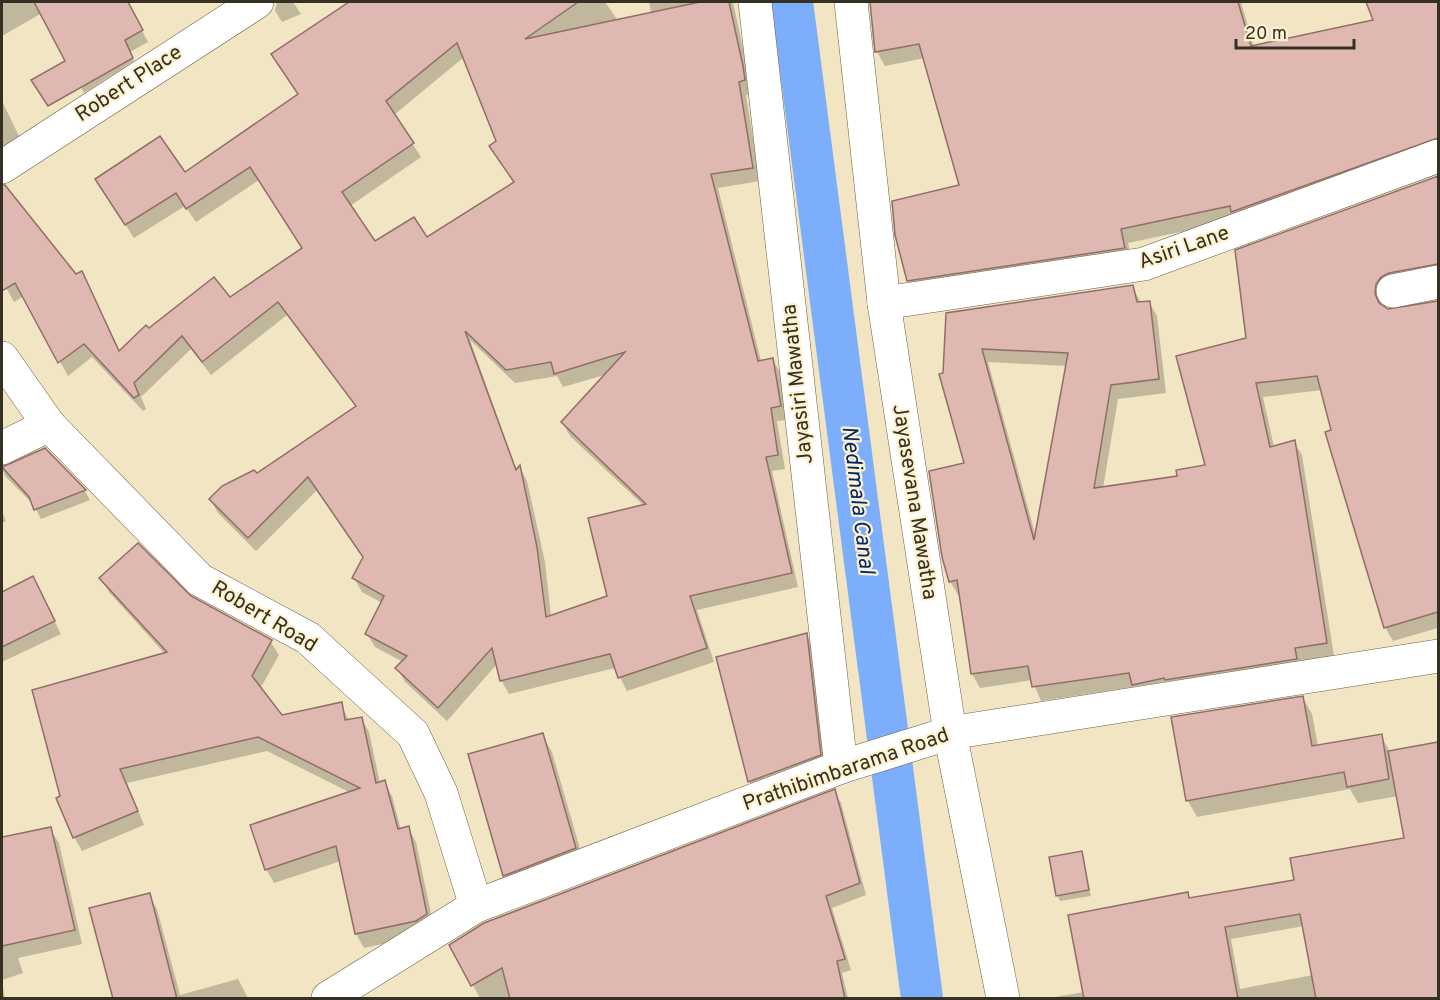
<svg xmlns="http://www.w3.org/2000/svg" width="1440" height="1000" viewBox="0 0 1440 1000" font-family="Overpass,sans-serif">
<style>
.shadow{fill:#0003;fill-rule:evenodd}
.lines{fill:none;stroke-linecap:round;stroke-linejoin:round}
.canal{stroke:#7daefb;stroke-width:42}
.building{fill:#deb8b1;stroke:#906e68;stroke-width:1.5;fill-rule:evenodd}
.minor-casing{stroke:#6a5f43;stroke-width:34}
.minor{stroke:#fff;stroke-width:33}
.labels{text-anchor:middle;dominant-baseline:central;stroke-width:4.5;stroke-linejoin:round;paint-order:stroke}
.street-label{font-size:21px;fill:#343023;stroke:#fff2d1}
.water-label{font-size:22px;font-style:italic;fill:#00296b;stroke:#fff2d1}
</style>
<rect width="100%" height="100%" fill="#f1e5c4"/>
<g class="shadow">
<polygon points="2,2 127,2 148,42 130,52 134,61 84,93 42,13 2,36"/>
<polygon points="277,2 293,2 301,14 282,22 275,11"/>
<path d="M352,2H605L666,90L649,2H733L750,81L752,94L746,95L760,181L718,188L761,361L773,360L781,374L788,420L777,421L785,469L772,471L798,587L697,610L714,662L627,691L615,668L509,694L501,680L497,664L447,721L405,682L397,668L403,662L375,647L367,634L382,603L362,592L354,578L364,559L317,490L256,551L218,513L210,499L256,475L357,407L287,315L211,375L191,349L141,397L146,409L143,411L92,357L68,376L24,296L14,302L2,280V203L12,196L76,276L89,286L120,352L149,330L230,299L304,249L259,180L196,222L185,206L134,238L105,193L185,174L299,95L329,20ZM464,57L517,189L426,239L374,243L350,206L421,157L394,115ZM470,340L515,383L557,376L563,387L608,374L562,422L570,436L644,506L609,597L551,616L545,562L527,481L520,468L517,471Z"/>
<polygon points="871,2 1241,2 1254,47 1375,22 1367,2 1438,2 1438,153 1237,220 1128,243 1132,262 917,294 908,280 961,186 925,58 885,66 877,52"/>
<polygon points="2,101 19,136 2,148"/>
<path d="M1438,177V278L1383,299L1382,307L1387,310L1438,302V628L1393,641L1385,627L1322,390L1263,397L1274,447L1294,442L1302,455L1334,656L1041,701L1032,680L980,688L972,674L960,594L958,595L950,581L966,464L945,374L947,314L1132,286L1141,303L1149,302L1157,316L1166,393L1118,399L1103,488L1179,477L1207,467L1247,339L1237,251ZM988,362L1067,366L1036,537Z"/>
<polygon points="45,450 85,491 90,500 41,519 33,504 5,476 2,467 11,466"/>
<polygon points="2,511 6,521 2,523"/>
<polygon points="33,578 61,634 2,662 2,593"/>
<polygon points="101,578 190,598 270,641 279,655 260,689 281,717 341,704 349,721 361,718 369,732 380,783 384,782 392,796 401,830 408,828 416,842 434,928 424,935 364,948 356,934 341,861 274,883 266,869 351,793 267,751 127,783 144,825 82,851 74,837 165,654 109,592"/>
<polygon points="806,635 816,652 830,772 760,799 750,782 717,658"/>
<path d="M1303,698L1312,714L1318,746L1381,736L1390,752L1438,743V998H1049L1084,992L1188,894L1191,900L1296,882L1405,839L1398,796L1358,803L1350,789L1197,817L1188,801ZM1304,926L1313,975L1240,989L1231,939Z"/>
<polygon points="542,735 552,752 585,866 514,893 504,875"/>
<polygon points="834,791 841,803 866,895 832,908 851,970 842,973 848,998 480,998 451,946"/>
<polygon points="50,829 59,843 82,944 18,958 23,973 2,980 5,998 2,998 2,838"/>
<polygon points="1081,852 1091,896 1060,901 1057,895"/>
<polygon points="149,895 157,909 180,995 238,979 248,998 115,998"/>
</g>
<g class="lines">
<polyline class="canal" points="792,2 922,998"/>
</g>
<g class="building">
<polygon points="34,2 128,2 143,30 125,40 133,58 48,106 31,80 65,61"/>
<path d="M349,2H578L525,39L700,2H729L743,66L745,80L739,82L753,168L711,174L758,361L773,358L781,406L771,408L778,455L766,457L792,573L690,596L707,648L618,678L610,654L500,681L492,648L438,708L395,668L407,656L365,634L384,596L352,578L363,557L308,477L248,538L209,499L222,486L254,470L257,473L356,406L278,302L202,362L182,336L134,383L139,395L134,398L84,344L58,363L15,283L2,291V185H5L76,274L82,271L119,351L146,325L149,328L214,277L230,297L302,248L250,167L186,209L176,193L125,225L95,179L160,136L185,172L298,94L271,54ZM457,43L496,141L489,146L514,182L427,237L414,217L375,241L342,192L414,143L386,101ZM465,331L506,370L551,362L554,374L625,352L561,422L646,504L588,518L607,596L546,617L537,547L520,465L516,470Z"/>
<polygon points="870,2 1238,2 1251,46 1373,20 1366,2 1438,2 1438,138 1231,212 1230,206 1121,229 1125,248 907,281 895,235 892,201 959,185 919,44 875,52"/>
<path d="M1438,176V264L1389,273L1381,277L1376,284L1375,294L1379,303L1388,309L1438,301V612L1384,628L1325,432L1331,430L1317,376L1256,383L1270,447L1295,440L1327,643L1295,648L1297,659L1165,680L1164,678L1132,685L1129,673L1032,687L1028,666L971,674L957,580L949,582L942,557L929,471L964,463L939,374L943,373L946,313L1133,285L1137,302L1150,301L1159,379L1111,385L1094,488L1177,476L1176,470L1205,465L1176,356L1246,338L1235,250ZM982,349L1068,353L1034,540Z"/>
<polygon points="45,448 86,490 34,510 29,497 2,467"/>
<polygon points="138,543 191,596 272,640 252,676 282,715 342,702 345,720 362,717 376,783 385,780 398,829 409,826 427,914 416,921 355,934 336,846 265,870 250,825 360,788 258,737 120,769 138,811 73,838 56,798 60,796 32,690 167,652 99,578"/>
<polygon points="33,576 55,621 2,647 2,592"/>
<polygon points="807,633 821,755 748,782 716,657"/>
<polygon points="1303,696 1312,746 1382,734 1389,779 1347,787 1344,772 1186,801 1171,717"/>
<polygon points="543,733 576,848 503,876 468,754"/>
<polygon points="1438,742 1438,999 1316,999 1300,914 1225,927 1238,999 1084,999 1068,915 1188,892 1189,898 1294,880 1290,858 1404,838 1388,751"/>
<polygon points="835,789 860,883 826,896 845,959 837,961 845,999 510,999 502,968 471,986 449,945 484,923"/>
<polygon points="51,827 75,930 2,946 2,837"/>
<polygon points="1082,851 1089,890 1056,896 1049,857"/>
<polygon points="150,893 177,999 113,999 89,908"/>
</g>
<g class="lines">
<g class="minor-casing">
<g id="minor">
<polyline points="755,2 841,767"/>
<polyline points="851,2 884,303 950,733 1003,998"/>
<polyline points="2,167 257,2"/>
<polyline points="1393,291 1438,282"/>
<polyline points="884,303 1144,264 1438,156"/>
<polyline points="2,358 49,425 200,580 308,638 413,734 441,793 476,906"/>
<polyline points="2,448 49,425"/>
<polyline points="328,998 476,906 841,767 950,733 1438,656"/>
</g>
</g>
<use href="#minor" class="minor"/>
</g>
<g class="labels">
<g class="street-label">
<text transform="translate(129 84) rotate(-33)">Robert Place</text>
<text transform="translate(1184 248) rotate(-19)">Asiri Lane</text>
<text transform="translate(798 384) rotate(-96)">Jayasiri Mawatha</text>
<text transform="translate(914 502) rotate(81)">Jayasevana Mawatha</text>
<text transform="translate(264 617) rotate(31)">Robert Road</text>
<text transform="translate(846 770) rotate(-19)">Prathibimbarama Road</text>
</g>
<g class="water-label">
<text transform="translate(857 500) rotate(83)">Nedimala Canal</text>
</g>
</g>
<rect width="1440" height="1000" fill="none" stroke="#343023" stroke-width="6"/>
<path d="M1236 39v9h118v-9" fill="none" stroke="#343023" stroke-width="3"/>
<text x="1245" y="39" font-size="18" fill="#343023" stroke="#fff2d1" stroke-width="4.5" paint-order="stroke">20 m</text>
</svg>
